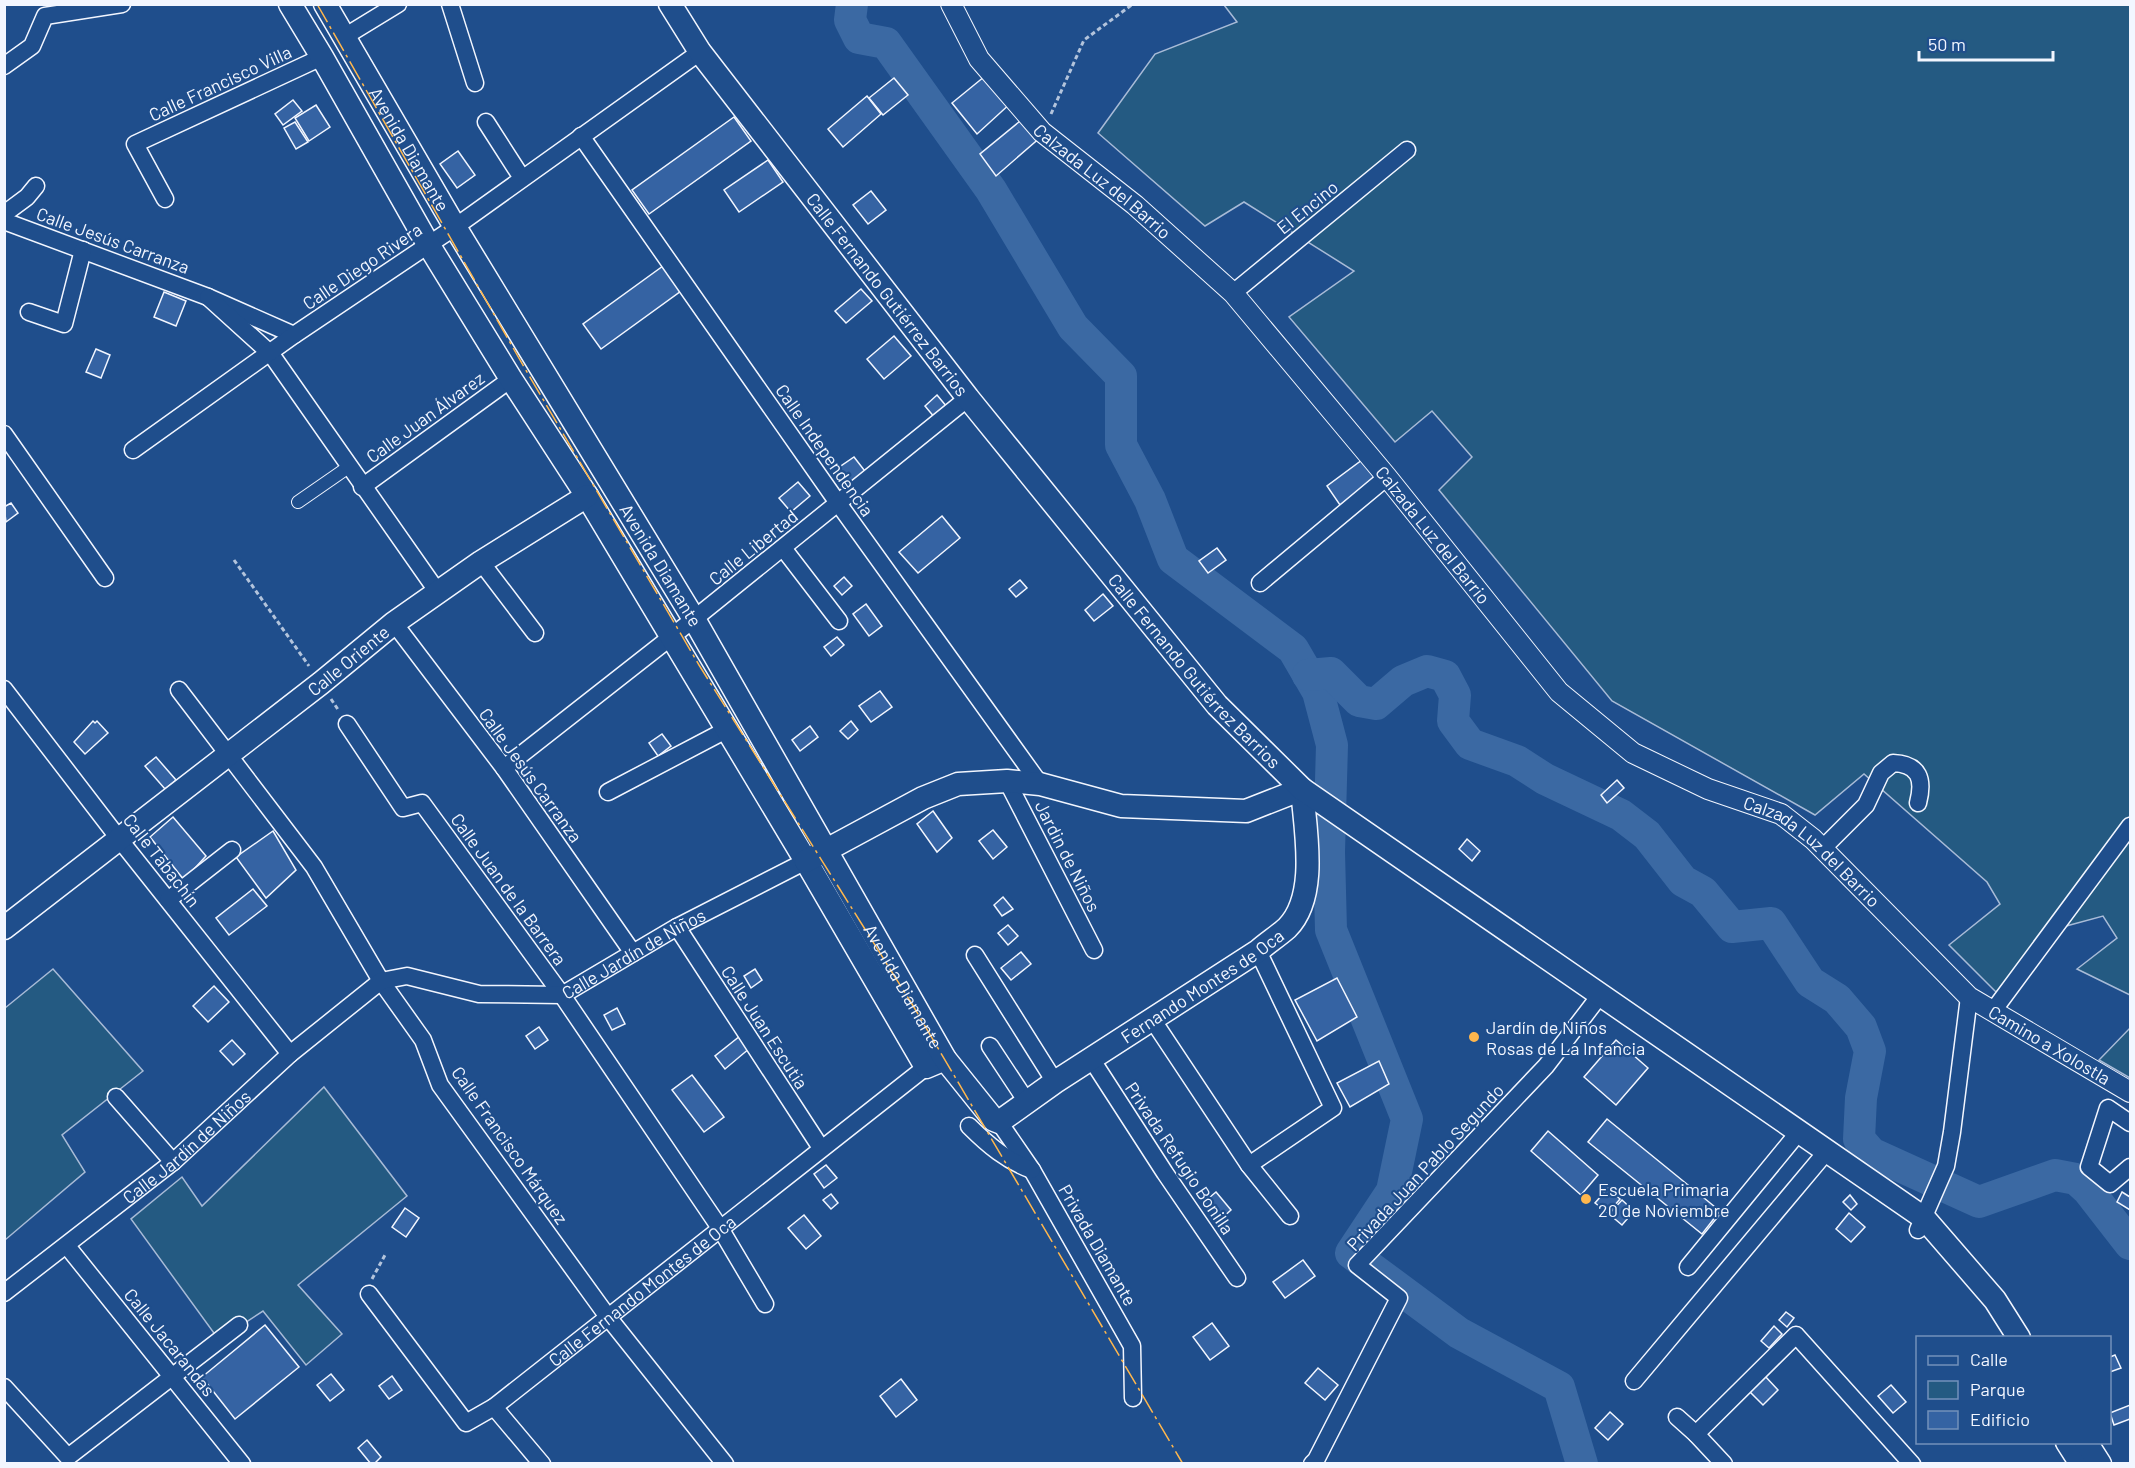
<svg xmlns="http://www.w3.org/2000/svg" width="2135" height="1468" viewBox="0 0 2135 1468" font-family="Barlow,sans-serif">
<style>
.green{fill:#245a82;stroke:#a8bbd7;stroke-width:1.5}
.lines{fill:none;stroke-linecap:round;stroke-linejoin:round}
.river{stroke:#3b69a3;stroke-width:32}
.building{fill:#3563a3;stroke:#f2f6ff;stroke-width:1.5}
.pedestrian-casing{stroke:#f2f6ff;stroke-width:14}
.minor-casing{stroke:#f2f6ff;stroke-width:19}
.tertiary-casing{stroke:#f2f6ff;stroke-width:22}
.secondary-casing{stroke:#f2f6ff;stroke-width:25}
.path{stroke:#b3c4dc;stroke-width:3;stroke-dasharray:4.5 3;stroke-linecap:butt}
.pedestrian{stroke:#1f4e8c;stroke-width:12}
.minor{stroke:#1f4e8c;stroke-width:16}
.tertiary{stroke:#1f4e8c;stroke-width:20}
.secondary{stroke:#1f4e8c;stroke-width:22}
.power{stroke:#ffb74d;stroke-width:1.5;stroke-dasharray:21 4.5 3 4.5;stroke-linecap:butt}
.poi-dot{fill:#ffb74d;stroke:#1f4e8c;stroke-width:2}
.labels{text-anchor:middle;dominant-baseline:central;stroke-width:4.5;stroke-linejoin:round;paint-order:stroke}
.street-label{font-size:18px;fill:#f2f6ff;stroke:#1f4e8c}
.poi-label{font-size:18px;fill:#f2f6ff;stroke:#1f4e8c;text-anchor:start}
</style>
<rect width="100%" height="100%" fill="#1f4e8c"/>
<g class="green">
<polygon points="1224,5 2130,5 2130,995 2077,969 2117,938 2103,916 2059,928 1999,995 1949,945 2000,904 1987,882 1864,774 1815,815 1612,701 1439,490 1472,457 1432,411 1395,442 1289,317 1354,271 1244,202 1205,226 1098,133 1155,54 1237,22"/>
<polygon points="53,969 143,1071 62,1135 85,1172 5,1240 5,1008"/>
<polygon points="2130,1028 2130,1078 2099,1060"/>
<polygon points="324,1087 407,1196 298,1285 342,1334 306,1365 263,1311 219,1340 131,1219 182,1177 202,1206"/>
</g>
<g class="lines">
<g class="river">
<polyline points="852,4 850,20 859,38 886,43 991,190 1073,327 1121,376 1121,445 1150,500 1173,559 1293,649 1318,692 1332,745 1329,852 1331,930 1407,1119 1392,1191 1351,1253 1459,1333 1559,1387 1582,1464"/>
<polyline points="1308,675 1331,673 1359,701 1376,704 1403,681 1427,671 1445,676 1455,695 1453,721 1470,744 1517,761 1545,779 1621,815 1647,835 1683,881 1703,892 1732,927 1771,923 1810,982 1837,999 1861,1027 1870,1051 1861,1098 1859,1139 1871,1153 1979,1202 2055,1175 2076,1179 2088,1190 2130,1244"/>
</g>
</g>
<g class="building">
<polygon points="990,72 1012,102 977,134 952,103"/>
<polygon points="894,78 908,95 883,115 869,98"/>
<polygon points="867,96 881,114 843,147 828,129"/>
<polygon points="293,100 302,111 283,125 275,114"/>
<polygon points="316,105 330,127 309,141 295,118"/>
<polygon points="734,117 751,141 649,214 632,190"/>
<polygon points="1025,117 1042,136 996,176 980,154"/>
<polygon points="295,122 308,142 296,149 284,128"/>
<polygon points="458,151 475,175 457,188 440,164"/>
<polygon points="768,160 783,182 739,212 724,190"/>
<polygon points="871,191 886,210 868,224 853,205"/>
<polygon points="663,266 681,291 601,349 583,324"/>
<polygon points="861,289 872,301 846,323 835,311"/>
<polygon points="164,292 186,301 176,326 154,317"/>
<polygon points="894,336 911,356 884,379 867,359"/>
<polygon points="96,349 110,355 101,378 86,372"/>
<polygon points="937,395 947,407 935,418 925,406"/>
<polygon points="854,457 868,475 852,487 838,468"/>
<polygon points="1366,457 1380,475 1340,505 1327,486"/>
<polygon points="798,482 810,496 791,512 779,498"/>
<polygon points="11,503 18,513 6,522 4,507"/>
<polygon points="942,516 960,538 918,573 899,552"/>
<polygon points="1217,548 1226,560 1208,573 1199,561"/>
<polygon points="844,577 852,586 842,595 834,586"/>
<polygon points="1020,580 1027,588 1016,597 1009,589"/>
<polygon points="1103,594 1113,606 1094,621 1085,610"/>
<polygon points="866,604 882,626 869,636 853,614"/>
<polygon points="837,637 844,645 831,656 824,647"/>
<polygon points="880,691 892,707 871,722 859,706"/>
<polygon points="93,721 95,723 97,721 108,733 85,754 74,742"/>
<polygon points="851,721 858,730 848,739 840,731"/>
<polygon points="810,726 818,737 800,751 792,740"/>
<polygon points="662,734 671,746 658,756 649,743"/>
<polygon points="156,757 176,780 165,789 145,766"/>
<polygon points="1617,780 1624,788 1607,803 1601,795"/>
<polygon points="933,811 952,838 937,852 917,824"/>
<polygon points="173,817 206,856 184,880 150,837"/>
<polygon points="993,830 1007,847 993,859 979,841"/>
<polygon points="273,831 296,870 266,898 236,857"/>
<polygon points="1467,839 1480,851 1472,861 1459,849"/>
<polygon points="253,889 267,906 229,935 216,918"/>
<polygon points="1003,897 1013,909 1002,916 994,905"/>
<polygon points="1008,925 1018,936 1008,945 998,933"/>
<polygon points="1021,952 1031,964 1011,980 1001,968"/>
<polygon points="755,969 762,980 751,988 744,976"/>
<polygon points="1337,978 1357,1017 1317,1041 1295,1000"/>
<polygon points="214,986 229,1002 208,1022 193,1006"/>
<polygon points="617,1008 625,1024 612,1030 604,1015"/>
<polygon points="539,1027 548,1040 535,1049 526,1036"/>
<polygon points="740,1036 750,1048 725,1069 715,1056"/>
<polygon points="232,1040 245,1054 233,1065 220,1051"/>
<polygon points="1616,1040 1648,1068 1616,1105 1584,1077"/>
<polygon points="1379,1061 1389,1084 1350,1107 1337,1083"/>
<polygon points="692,1075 724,1117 704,1132 672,1090"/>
<polygon points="1607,1119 1720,1211 1702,1234 1588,1142"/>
<polygon points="1548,1131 1598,1175 1581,1195 1531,1151"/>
<polygon points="826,1165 837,1178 824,1188 814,1174"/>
<polygon points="1608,1188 1620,1199 1608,1213 1595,1203"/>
<polygon points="1216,1192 1231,1210 1220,1220 1204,1202"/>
<polygon points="2122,1192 2130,1197 2130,1210 2117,1202"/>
<polygon points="831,1194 838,1203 831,1209 823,1200"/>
<polygon points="1850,1195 1857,1204 1851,1210 1843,1202"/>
<polygon points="1622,1200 1634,1211 1622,1225 1609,1214"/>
<polygon points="405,1208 419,1218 406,1237 392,1227"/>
<polygon points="1849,1213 1865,1227 1851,1242 1836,1229"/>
<polygon points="804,1215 821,1236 806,1249 788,1228"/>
<polygon points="1303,1260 1315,1276 1285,1298 1273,1282"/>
<polygon points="1786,1312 1794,1318 1787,1327 1779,1320"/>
<polygon points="1212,1323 1229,1346 1210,1360 1193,1337"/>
<polygon points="265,1325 299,1367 235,1419 202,1377"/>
<polygon points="1774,1326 1782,1334 1769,1348 1761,1341"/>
<polygon points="2115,1355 2121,1368 2110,1372 2110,1357"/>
<polygon points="1318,1368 1338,1385 1325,1400 1305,1383"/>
<polygon points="331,1374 344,1390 330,1401 317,1385"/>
<polygon points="1764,1375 1778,1390 1763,1405 1748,1390"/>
<polygon points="392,1376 402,1390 389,1399 379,1386"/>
<polygon points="901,1379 917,1400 896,1417 880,1396"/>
<polygon points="1891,1385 1906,1402 1893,1413 1878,1396"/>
<polygon points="2130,1405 2130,1419 2114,1425 2110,1413"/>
<polygon points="1610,1412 1623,1424 1608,1440 1595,1428"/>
<polygon points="367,1440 381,1457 374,1464 371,1464 358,1448"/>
</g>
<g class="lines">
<g class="pedestrian-casing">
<polyline id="pedestrian" points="298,502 350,466"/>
</g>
<g class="minor-casing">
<g id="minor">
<polyline points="450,4 475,83"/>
<polyline points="344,37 398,4"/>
<polyline points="4,66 32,46 45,16 122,4"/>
<polyline points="486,122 522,178"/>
<polyline points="581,136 838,503 1040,784"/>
<polyline points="165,199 135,144 322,57"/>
<polyline points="4,214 27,197 36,186"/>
<polyline points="4,221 208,297 294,335"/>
<polyline points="1233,293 1407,150"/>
<polyline points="208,297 271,354 437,591"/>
<polyline points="29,312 64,324 83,250"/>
<polyline points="4,434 105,578"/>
<polyline points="133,450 294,335 455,227 700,52"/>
<polyline points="362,487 511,379"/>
<polyline points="783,548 839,621"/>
<polyline points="481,562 535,633"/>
<polyline points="1260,583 1387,477"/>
<polyline points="394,623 504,768 633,953"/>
<polyline points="4,689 120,840 290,1054"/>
<polyline points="179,690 314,867 381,981 423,1040 440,1085 608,1317 725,1464"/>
<polyline points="347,724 403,808 422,803 562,995 720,1228 765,1304"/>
<polyline points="504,768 694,619 968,398"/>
<polyline points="1007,781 1094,950"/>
<polyline points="608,792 728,729"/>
<path d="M1822,849L1866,805L1881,773L1893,763C1920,764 1924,780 1918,803"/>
<polyline points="168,900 232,850"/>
<polyline points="677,927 821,1148"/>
<polyline points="975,955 1055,1082"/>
<polyline points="1993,1011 2130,826"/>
<polyline points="1152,1019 1249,1165 1290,1216"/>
<polyline points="990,1046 1027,1102"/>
<polyline points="1092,1060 1165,1173 1237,1278"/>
<polyline points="116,1097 173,1162"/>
<polyline points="999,1122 1032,1170 1132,1346 1133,1398"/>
<polyline points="2130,1123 2108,1108 2089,1167 2110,1184 2130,1167"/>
<path d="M969,1126C988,1145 1007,1161 1032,1170"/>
<polyline points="1249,1165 1333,1108 1258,951"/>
<polyline points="1918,1230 1946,1166 1952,1132 1969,997"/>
<polyline points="67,1246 242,1464"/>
<polyline points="1688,1267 1798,1133"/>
<path id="s1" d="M4,1293L173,1162L290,1054L381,981L407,976L479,994L562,995L677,927L806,861"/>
<path id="s2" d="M369,1294L466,1423L494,1407L926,1067"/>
<polyline points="1634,1381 1827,1151"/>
<polyline points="4,1387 68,1457 239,1325"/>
<polyline points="494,1407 542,1464"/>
<polyline points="1677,1417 1696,1434 1724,1464"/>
<polyline points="1696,1434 1796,1335 1912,1464"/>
<polyline points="1312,1464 1316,1460 1399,1298 1357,1265 1546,1066 1601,994"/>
</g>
</g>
<g class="tertiary-casing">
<g id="tertiary">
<path id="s3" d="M951,4L979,59L1042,132L1135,205L1233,293L1387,477L1559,692L1633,753L1708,789L1781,814L1813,839L1969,997L2130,1092"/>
</g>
</g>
<g class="secondary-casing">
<g id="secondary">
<polyline points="290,4 322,57 428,244 511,379 587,496 806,861 926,1067 945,1059"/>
<path id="s4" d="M325,4L455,227L694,619L945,1059L994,1120L999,1122L1055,1082L1258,951C1267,943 1278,936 1287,928C1319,896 1305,829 1302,789L1246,811L1121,806L1040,784L1007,781L958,784L923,798L806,861"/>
<path id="s5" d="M670,4L700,52L968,398L1217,705L1302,789L1924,1218L1995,1300L2019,1338"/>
<path id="s6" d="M4,928L321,683L394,623L481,562L587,496"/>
<polyline points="2067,1442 2081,1464"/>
<polyline points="2086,1442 2100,1464"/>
</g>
</g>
<g class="path">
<polyline points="1051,114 1084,40 1133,4"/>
<polyline points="234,560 309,666"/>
<polyline points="331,699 339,711"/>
<polyline points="372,1279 385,1255"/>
</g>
<use href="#pedestrian" class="pedestrian"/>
<use href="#minor" class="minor"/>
<use href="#tertiary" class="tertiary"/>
<use href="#secondary" class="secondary"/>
<polyline class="power" points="317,4 524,367 699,665 912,1004 1183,1464"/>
</g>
<g class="poi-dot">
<circle cx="1474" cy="1037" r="6"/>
<circle cx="1586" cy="1199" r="6"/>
</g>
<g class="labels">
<g class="street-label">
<text transform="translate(220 83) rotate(-25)">Calle Francisco Villa</text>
<text stroke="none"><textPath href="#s4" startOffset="168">Avenida Diamante</textPath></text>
<text stroke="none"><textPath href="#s3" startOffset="236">Calzada Luz del Barrio</textPath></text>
<text transform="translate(1307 207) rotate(-39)">El Encino</text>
<text transform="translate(113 240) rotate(20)">Calle Jesús Carranza</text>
<text transform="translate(362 266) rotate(-34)">Calle Diego Rivera</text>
<text stroke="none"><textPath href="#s5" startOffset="363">Calle Fernando Gutiérrez Barrios</textPath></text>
<text transform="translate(425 417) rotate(-36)">Calle Juan Álvarez</text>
<text transform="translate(825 450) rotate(55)">Calle Independencia</text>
<text stroke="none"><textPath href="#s3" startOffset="722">Calzada Luz del Barrio</textPath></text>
<text transform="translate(753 547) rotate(-39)">Calle Libertad</text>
<text stroke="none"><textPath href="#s4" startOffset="654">Avenida Diamante</textPath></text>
<text stroke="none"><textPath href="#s6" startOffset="436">Calle Oriente</textPath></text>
<text stroke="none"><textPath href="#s5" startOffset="849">Calle Fernando Gutiérrez Barrios</textPath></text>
<text transform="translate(531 775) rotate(54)">Calle Jesús Carranza</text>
<text stroke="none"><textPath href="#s3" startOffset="1226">Calzada Luz del Barrio</textPath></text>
<text transform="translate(1068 856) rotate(63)">Jardin de Niños</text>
<text transform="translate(162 860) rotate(52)">Calle Tabachín</text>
<text transform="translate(509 889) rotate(54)">Calle Juan de la Barrera</text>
<text stroke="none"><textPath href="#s1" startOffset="756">Calle Jardín de Niños</textPath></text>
<text stroke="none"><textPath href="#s4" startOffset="1552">Fernando Montes de Oca</textPath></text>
<text stroke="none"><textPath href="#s4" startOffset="1140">Avenida Diamante</textPath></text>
<text transform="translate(765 1027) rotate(57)">Calle Juan Escutia</text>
<text stroke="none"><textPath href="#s3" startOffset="1536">Camino a Xolostla</textPath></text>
<text transform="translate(510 1145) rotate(55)">Calle Francisco Márquez</text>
<text stroke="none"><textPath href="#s1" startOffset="234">Calle Jardín de Niños</textPath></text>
<text transform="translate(1180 1158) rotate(56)">Privada Refugio Bonilla</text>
<text transform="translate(1425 1167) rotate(-47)">Privada Juan Pablo Segundo</text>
<text transform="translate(1098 1245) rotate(60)">Privada Diamante</text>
<text stroke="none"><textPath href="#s2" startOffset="382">Calle Fernando Montes de Oca</textPath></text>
<text transform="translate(170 1342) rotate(51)">Calle Jacarandas</text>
</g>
<g class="poi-label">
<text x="1486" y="1027">Jardín de Niños<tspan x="1486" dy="21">Rosas de La Infancia</tspan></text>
<text x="1598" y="1189">Escuela Primaria<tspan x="1598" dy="21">20 de Noviembre</tspan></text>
</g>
</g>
<rect width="2135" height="1468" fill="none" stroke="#f2f6ff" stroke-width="12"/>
<rect x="1916" y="1336" width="195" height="108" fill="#1f4e8c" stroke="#7391ba" stroke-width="1.5"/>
<rect x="1928" y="1356" width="30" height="9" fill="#1f4e8c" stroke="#7391ba" stroke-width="1.5"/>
<text x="1970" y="1366" font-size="18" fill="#f2f6ff">Calle</text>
<rect x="1928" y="1381" width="30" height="18" fill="#245a82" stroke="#7391ba" stroke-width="1.5"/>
<text x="1970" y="1396" font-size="18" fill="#f2f6ff">Parque</text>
<rect x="1928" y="1411" width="30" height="18" fill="#3563a3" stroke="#7391ba" stroke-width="1.5"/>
<text x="1970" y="1426" font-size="18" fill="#f2f6ff">Edificio</text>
<path d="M1919 51v9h134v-9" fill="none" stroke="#f2f6ff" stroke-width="3"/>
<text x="1928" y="51" font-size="18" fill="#f2f6ff" stroke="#1f4e8c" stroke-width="4.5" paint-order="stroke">50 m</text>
</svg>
